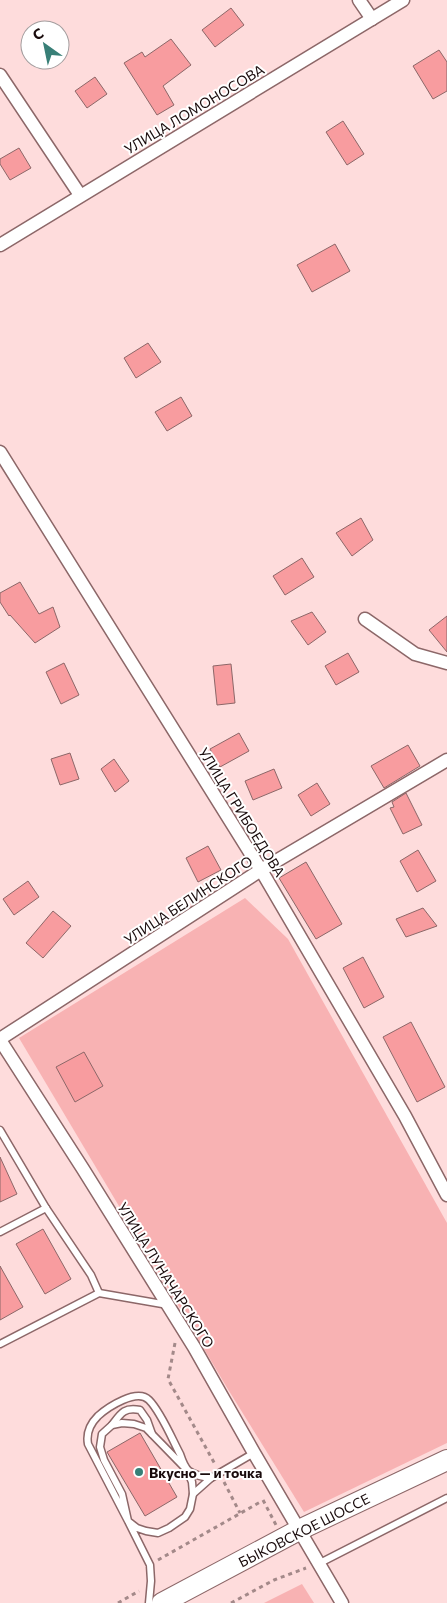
<svg xmlns="http://www.w3.org/2000/svg" width="447" height="1603" viewBox="0 0 447 1603" font-family="Commissioner,sans-serif">
<style>
.green{fill:#f8b2b3}
.building{fill:#f89c9f;stroke:#8c6768}
.lines{fill:none;stroke-linecap:round;stroke-linejoin:round}
.lane-casing{stroke:#8c6768;stroke-width:9}
.street-casing{stroke:#8c6768;stroke-width:15}
.primary-casing{stroke:#8c6768;stroke-width:22}
.path{stroke:#a38989;stroke-width:3;stroke-dasharray:4 4;stroke-linecap:butt}
.lane{stroke:#fff;stroke-width:6}
.street{stroke:#fff;stroke-width:12}
.primary{stroke:#fff;stroke-width:20}
.poi-dot{fill:#387f77;stroke:#fff;stroke-width:2}
.labels{text-anchor:middle;dominant-baseline:central;stroke-width:4;stroke-linejoin:round;paint-order:stroke}
.street-label{font-size:14px;fill:#190b0c;stroke:#fff}
.poi-label{font-size:14px;font-weight:bold;fill:#190b0c;stroke:#fff;text-anchor:start}
</style>
<rect width="100%" height="100%" fill="#fedcdc"/>
<g class="green">
<polygon points="245,898 288,939 447,1223 447,1443 304,1512 229,1391 19,1038"/>
<polygon points="302,1584 314,1603 264,1603"/>
</g>
<g class="building">
<polygon points="231,8 244,25 215,47 202,30"/>
<polygon points="171,39 191,65 163,86 174,105 157,115 124,63 142,52 145,57"/>
<polygon points="439,50 447,62 447,91 433,99 413,66"/>
<polygon points="95,77 107,94 87,108 75,91"/>
<polygon points="343,121 364,154 347,165 326,132"/>
<polygon points="19,148 31,168 10,180 0,164 0,159"/>
<polygon points="335,244 350,271 312,292 297,265"/>
<polygon points="148,343 161,362 136,378 124,358"/>
<polygon points="181,397 192,416 167,431 155,412"/>
<polygon points="361,518 373,540 352,556 336,533"/>
<polygon points="302,558 314,577 285,595 273,576"/>
<polygon points="20,582 39,614 53,607 60,627 35,643 10,615 9,616 0,602 0,593"/>
<polygon points="312,612 326,632 308,645 291,621"/>
<polygon points="447,616 447,652 429,630"/>
<polygon points="348,653 359,672 336,685 325,666"/>
<polygon points="64,663 79,695 61,704 46,672"/>
<polygon points="231,664 235,703 217,705 213,666"/>
<polygon points="239,733 249,751 220,767 210,749"/>
<polygon points="408,745 420,766 384,788 371,766"/>
<polygon points="70,753 79,779 60,785 51,759"/>
<polygon points="114,759 129,781 115,792 101,769"/>
<polygon points="274,769 282,788 253,800 245,781"/>
<polygon points="317,783 330,804 311,816 298,795"/>
<polygon points="406,793 422,825 403,834 390,808 394,807 392,802"/>
<polygon points="208,846 221,870 198,882 186,858"/>
<polygon points="418,850 436,881 417,892 400,861"/>
<polygon points="306,862 342,924 316,939 279,878"/>
<polygon points="28,881 39,897 14,915 3,899"/>
<polygon points="423,908 437,926 406,937 396,919"/>
<polygon points="53,911 71,926 43,958 26,943"/>
<polygon points="363,957 384,997 364,1008 343,968"/>
<polygon points="411,1022 445,1087 417,1102 383,1037"/>
<polygon points="84,1052 103,1086 75,1102 56,1067"/>
<polygon points="0,1157 17,1194 0,1202"/>
<polygon points="43,1229 71,1279 45,1294 16,1244"/>
<polygon points="0,1266 23,1307 0,1320"/>
<polygon points="140,1433 177,1497 145,1516 107,1452"/>
</g>
<g class="lines">
<g class="lane-casing">
<g id="lane">
<polyline points="0,1130 46,1208 91,1275 99,1293"/>
<polyline points="0,1232 46,1208"/>
<polyline points="0,1344 99,1293 168,1305"/>
<path d="M112,1425C121,1413 124,1407 140,1410L147,1420L152,1434"/>
<polyline points="193,1494 211,1478 254,1453"/>
<polyline points="318,1564 447,1498"/>
<path d="M149,1603L151,1581L150,1565L128,1521L122,1494L104,1460L100,1447L102,1434L112,1425L122,1423L134,1424L146,1428L187,1470L192,1482L193,1494L190,1509L185,1517L169,1528L158,1533L146,1531L137,1528L128,1521L88,1444C86,1433 90,1424 98,1416C108,1407 137,1388 149,1400C161,1412 172,1439 180,1454C182,1460 185,1468 189,1471C196,1476 203,1477 211,1478"/>
</g>
</g>
<g class="street-casing">
<g id="street">
<polyline points="359,0 372,19"/>
<polyline points="0,75 80,195"/>
<polyline points="0,245 403,0"/>
<polyline points="0,452 261,870 405,1116 447,1195"/>
<polyline points="365,619 415,654 447,663"/>
<polyline points="0,1039 261,870 447,760"/>
<polyline points="0,1040 83,1169 194,1347 254,1453 342,1603"/>
</g>
</g>
<g class="primary-casing">
<polyline id="primary" points="162,1603 299,1530 447,1460"/>
</g>
<g class="path">
<polyline points="175,1343 168,1379 216,1466"/>
<polyline points="224,1482 240,1513"/>
<polyline points="263,1500 276,1525"/>
<polyline points="158,1560 262,1501"/>
<polyline points="118,1603 139,1591"/>
<polyline points="231,1603 274,1580 306,1568"/>
</g>
<use href="#lane" class="lane"/>
<use href="#street" class="street"/>
<use href="#primary" class="primary"/>
</g>
<circle class="poi-dot" cx="139" cy="1472" r="5"/>
<g class="labels">
<g class="street-label">
<text transform="translate(194 109) rotate(-31)">УЛИЦА ЛОМОНОСОВА</text>
<text transform="translate(242 812) rotate(58)">УЛИЦА ГРИБОЕДОВА</text>
<text transform="translate(188 900) rotate(-33)">УЛИЦА БЕЛИНСКОГО</text>
<text transform="translate(166 1275) rotate(58)">УЛИЦА ЛУНАЧАРСКОГО</text>
<text transform="translate(304 1530) rotate(-27)">БЫКОВСКОЕ ШОССЕ</text>
</g>
<g class="poi-label">
<text x="149" y="1472">Вкусно — и точка</text>
</g>
</g>
<g transform="translate(45 45) rotate(327)"><circle r="24" fill="#ffffff" stroke="#a39d9e"/>
<path d="M0-4L9 19L0 12L-9 19Z" fill="#387f77"/>
<text y="-8" font-size="14" font-weight="bold" text-anchor="middle" fill="#190b0c">С</text>
</g>
</svg>
